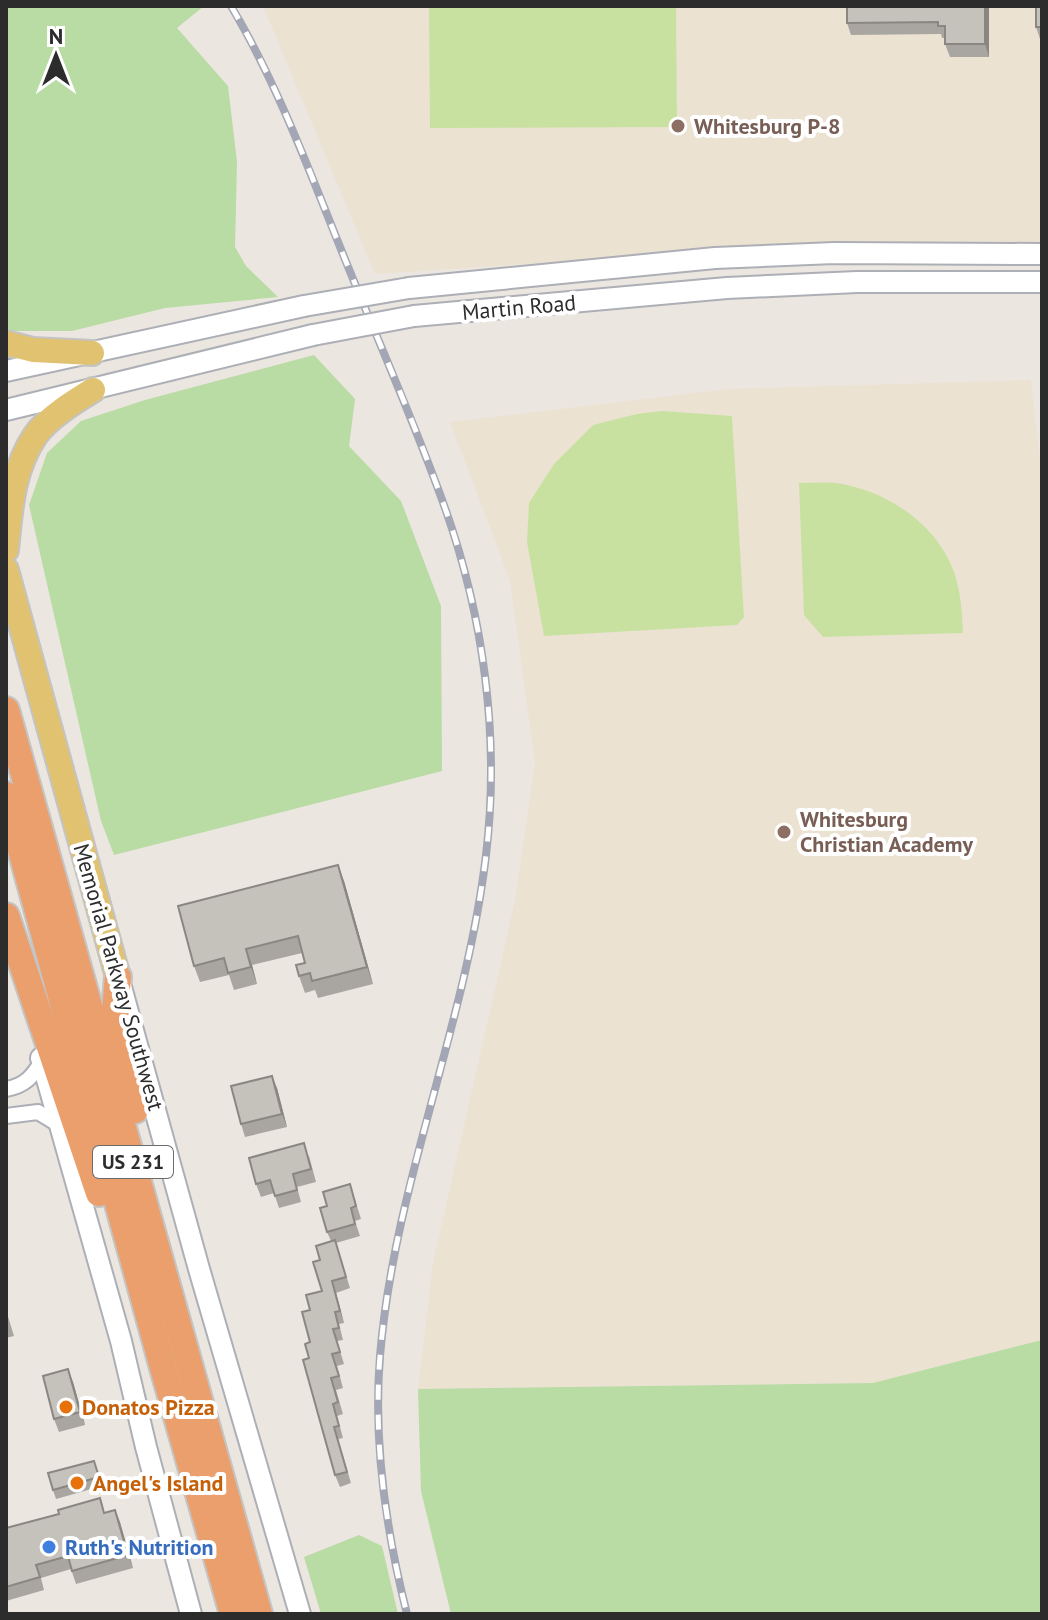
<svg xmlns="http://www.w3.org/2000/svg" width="1048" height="1620" viewBox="0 0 1048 1620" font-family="'PT Sans',sans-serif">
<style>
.education{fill:#ebe2d2}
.green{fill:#b9dba4}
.pitch{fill:#c8e1a1}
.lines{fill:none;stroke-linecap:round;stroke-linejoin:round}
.minor-casing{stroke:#adafb6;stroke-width:18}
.secondary-casing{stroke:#adafb6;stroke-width:24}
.primary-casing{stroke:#c4c4c4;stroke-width:28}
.motorway-casing{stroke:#c4c4c4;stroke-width:30}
.minor{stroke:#fff;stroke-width:14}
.secondary{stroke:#fff;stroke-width:20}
.primary{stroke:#e0c271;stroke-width:24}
.motorway{stroke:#eb9f6d;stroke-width:26}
.rail-casing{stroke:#a3a6b4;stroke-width:8}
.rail{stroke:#fff;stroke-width:5;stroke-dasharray:15;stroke-linecap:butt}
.secondary-bridge-casing{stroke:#adafb6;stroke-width:24;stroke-linecap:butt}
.secondary-bridge{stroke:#fff;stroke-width:20}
.wall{fill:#a9a6a1}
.shaded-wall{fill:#8a8783}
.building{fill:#c5c1bb;stroke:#8a8783;stroke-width:2}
.education-dot{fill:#8d6e63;stroke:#fff;stroke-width:3}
.food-dot{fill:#e8710a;stroke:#fff;stroke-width:3}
.shop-dot{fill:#3f7fe0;stroke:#fff;stroke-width:3}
.labels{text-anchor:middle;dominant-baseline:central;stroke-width:8;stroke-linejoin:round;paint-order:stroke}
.shield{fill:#fff;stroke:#6b6b6b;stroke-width:2}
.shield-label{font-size:20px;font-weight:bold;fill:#2c2c2c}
.education-label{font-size:22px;font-weight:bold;fill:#785e54;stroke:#fff;text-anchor:start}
.street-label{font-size:22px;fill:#2c2c2c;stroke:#fff}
.food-label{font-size:22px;font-weight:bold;fill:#c56008;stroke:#fff;text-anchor:start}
.shop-label{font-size:22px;font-weight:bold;fill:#366cbe;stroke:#fff;text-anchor:start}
</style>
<rect width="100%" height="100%" fill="#ece6e0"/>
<g class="education">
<polygon points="263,6 1042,6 1042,246 815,245 375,274"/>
<polygon points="1031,380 1042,478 1042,1340 873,1383 418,1389 433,1263 515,901 535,763 510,580 450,422 729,389"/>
</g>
<g class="green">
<polygon points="6,6 204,6 177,28 228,86 237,162 235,247 246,266 278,297 165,308 72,331 11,331 6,327"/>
<polygon points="314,355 355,399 349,446 401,501 441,606 442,771 114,855 101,821 29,505 47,453 81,421 145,400"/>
<polygon points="1042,1340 1042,1614 451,1614 421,1491 418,1389 873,1383"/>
<polygon points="359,1535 382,1546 398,1614 321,1614 304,1557"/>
</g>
<g class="pitch">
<polygon points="429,6 676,6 677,127 430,128"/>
<polygon points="662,411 732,416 744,617 737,625 544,636 527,542 529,503 554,464 593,425 637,414"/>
<path d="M799,483C811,483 824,482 836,483C886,490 937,524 954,572C961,593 962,612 963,633L823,637L804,615Z"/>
</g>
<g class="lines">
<g class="minor-casing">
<g id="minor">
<path d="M6,1089C25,1086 33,1076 42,1061"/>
<polyline points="6,1116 38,1112 61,1126"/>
</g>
</g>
<g class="secondary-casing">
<g id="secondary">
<polyline points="409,288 715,258 834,253 1042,254"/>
<polyline points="414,316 727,288 857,282 1042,282"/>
<polyline points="6,371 304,306"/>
<polyline points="6,410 313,335"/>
<polyline points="121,987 199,1269 300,1614"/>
<polyline points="41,1058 121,1341 146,1447 191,1614"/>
</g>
</g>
<g class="primary-casing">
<g id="primary">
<polyline points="6,343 33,350 92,353"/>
<path d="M6,550C10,511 12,470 35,436C47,418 75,401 93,390"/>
<polyline points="6,570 118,977"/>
</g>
</g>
<g class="motorway-casing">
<g id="motorway">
<polyline points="6,710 259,1614"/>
<polyline points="6,795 162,1364 233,1614"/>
<polyline points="6,916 99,1193"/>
<polyline points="118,977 115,1011 135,1110"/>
</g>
</g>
<use href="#minor" class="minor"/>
<use href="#secondary" class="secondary"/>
<use href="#primary" class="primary"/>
<use href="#motorway" class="motorway"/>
<g class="rail-casing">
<path id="rail" d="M231,6C281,90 314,184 351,274C383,352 417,429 445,508C484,618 500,739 486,855C466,1025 394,1185 380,1356C373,1442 386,1531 407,1614"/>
</g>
<use href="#rail" class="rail"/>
<g class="secondary-bridge-casing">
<g id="secondary-bridge">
<polyline points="304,306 409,288"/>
<polyline points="313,335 414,316"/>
</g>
</g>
<use href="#secondary-bridge" class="secondary-bridge"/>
</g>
<g class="wall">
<polygon points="989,6 989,57 950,57 945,44 945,38 942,38 941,34 851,35 847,23"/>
<polygon points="1042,6 1042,39 1040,39 1036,27"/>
<polygon points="344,881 373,984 318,998 315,990 305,993 299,976 305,963 302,953 252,965 257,984 234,990 229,975 200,982 194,966"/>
<polygon points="277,1088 287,1127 245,1137 241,1124"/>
<polygon points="309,1156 316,1182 297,1187 301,1202 279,1208 274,1193 261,1197 256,1184"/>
<polygon points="350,1184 361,1219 355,1221 360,1236 336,1243 350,1288 336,1293 344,1323 339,1324 343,1340 337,1341 344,1364 337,1366 343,1388 336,1390 343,1414 337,1416 343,1438 338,1439 351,1483 340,1487 335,1475 309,1358 310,1310 322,1291 331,1241 327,1232 327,1206"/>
<polygon points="6,1310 14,1336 6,1338"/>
<polygon points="73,1382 85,1425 59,1432 54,1419"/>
<polygon points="94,1461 102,1486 56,1499 53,1490"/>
<polygon points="115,1510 133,1568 76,1584 71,1569 41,1578 44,1590 6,1601 6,1528 105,1513"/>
</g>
<g class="shaded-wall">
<polygon points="985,6 989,6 989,57 985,44"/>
<polygon points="338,865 344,881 373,984 367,967"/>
<polygon points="246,949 252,965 257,984 251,967"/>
<polygon points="272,1076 277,1088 287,1127 282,1114"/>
<polygon points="332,1281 336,1293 344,1323 340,1311"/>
<polygon points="68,1369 73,1382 85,1425 80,1412"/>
<polygon points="115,1510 120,1522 133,1568 128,1555"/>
</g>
<g class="building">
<polygon points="847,6 985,6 985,44 945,44 945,26 938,26 938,22 847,23"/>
<rect x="1036" y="6" width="6" height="21"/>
<polygon points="338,865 367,967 312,981 310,973 299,976 296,965 305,963 298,936 246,949 251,967 228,973 224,958 194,966 178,906"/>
<polygon points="272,1076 282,1114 241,1124 231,1086"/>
<polygon points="304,1143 311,1169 293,1174 297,1190 275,1196 270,1180 256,1184 249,1158"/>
<polygon points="350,1184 356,1206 351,1208 355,1224 327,1232 320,1208 327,1206 323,1192"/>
<polygon points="335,1240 346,1277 332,1281 340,1311 335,1312 339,1328 333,1329 340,1352 332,1354 339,1376 331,1378 338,1402 333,1404 339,1426 334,1427 347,1472 335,1475 303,1360 309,1358 305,1344 310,1342 302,1312 310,1310 306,1295 322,1291 313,1262 320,1260 316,1246"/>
<polygon points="68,1369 80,1412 54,1419 43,1376"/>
<polygon points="94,1461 99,1477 53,1490 48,1473"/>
<polygon points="100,1498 104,1513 115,1510 128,1555 72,1571 68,1556 36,1565 40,1577 6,1587 6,1528 59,1514 58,1510"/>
</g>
<g class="education-dot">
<circle cx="678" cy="126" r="8"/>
<circle cx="784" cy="832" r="8"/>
</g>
<g class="food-dot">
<circle cx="66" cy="1407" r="8"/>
<circle cx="77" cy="1483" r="8"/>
</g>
<circle class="shop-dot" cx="49" cy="1547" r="8"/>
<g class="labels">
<rect class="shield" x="93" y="1146" width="80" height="32" rx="6"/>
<g class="shield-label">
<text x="133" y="1162">US 231</text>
</g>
<g class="education-label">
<text x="694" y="126">Whitesburg P-8</text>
<text x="800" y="819">Whitesburg<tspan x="800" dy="25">Christian Academy</tspan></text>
</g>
<g class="street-label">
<text transform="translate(519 307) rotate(-5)">Martin Road</text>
<text transform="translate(119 977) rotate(74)">Memorial Parkway Southwest</text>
</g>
<g class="food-label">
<text x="82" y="1407">Donatos Pizza</text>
<text x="93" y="1483">Angel's Island</text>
</g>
<g class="shop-label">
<text x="65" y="1547">Ruth's Nutrition</text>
</g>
</g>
<rect width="1048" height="1620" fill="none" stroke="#2c2c2c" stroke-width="16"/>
<g transform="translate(56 56)" stroke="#ffffff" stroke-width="6" paint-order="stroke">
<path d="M0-6L14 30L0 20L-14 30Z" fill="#2c2c2c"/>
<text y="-12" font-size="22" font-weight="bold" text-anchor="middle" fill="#2c2c2c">N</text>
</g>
</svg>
